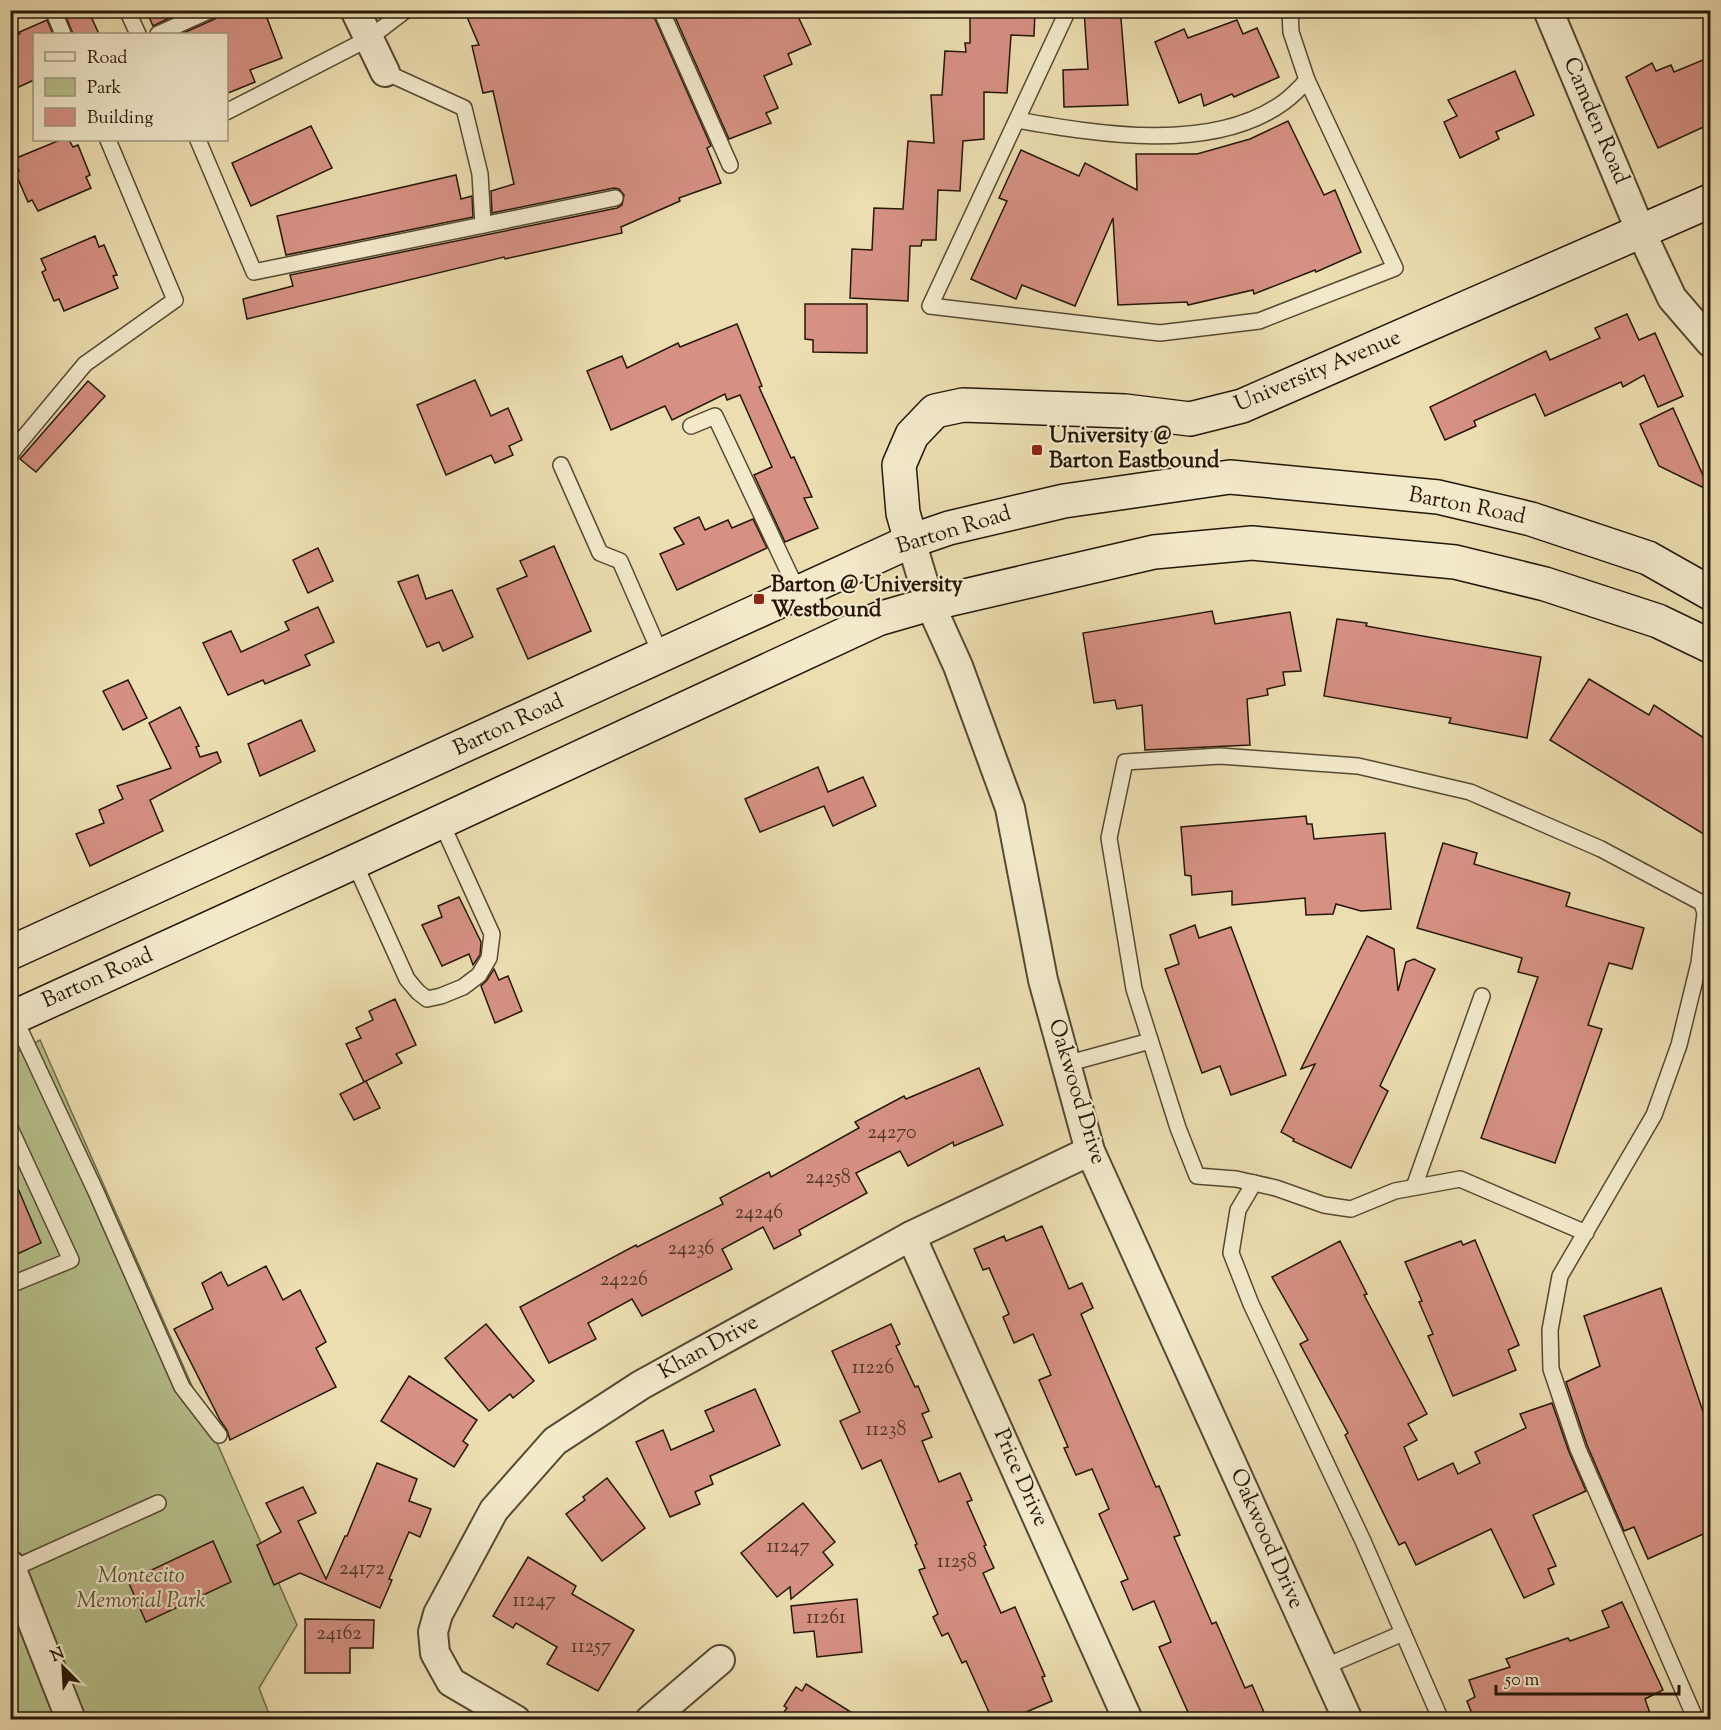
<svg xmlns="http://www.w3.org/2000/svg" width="1721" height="1730" viewBox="0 0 1721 1730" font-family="'Sorts Mill Goudy',serif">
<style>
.green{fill:#b6c18d;stroke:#6d6c4b;stroke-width:1.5}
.building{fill:#d69183;stroke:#241709;stroke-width:1.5}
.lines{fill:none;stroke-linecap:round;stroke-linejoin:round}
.lane-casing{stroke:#564933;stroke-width:18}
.street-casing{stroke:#564933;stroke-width:32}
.secondary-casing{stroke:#241709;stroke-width:36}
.lane{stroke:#f3eacc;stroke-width:15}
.street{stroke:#f3eacc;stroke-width:28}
.secondary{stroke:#f3eacc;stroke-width:33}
.poi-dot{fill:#8f2418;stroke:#f3eacc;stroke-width:2}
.labels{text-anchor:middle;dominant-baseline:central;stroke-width:4.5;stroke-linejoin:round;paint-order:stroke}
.number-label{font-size:20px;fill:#503628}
.street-label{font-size:22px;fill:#241709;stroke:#f3eacc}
.poi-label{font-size:22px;font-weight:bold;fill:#241709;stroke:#f3eacc;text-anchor:start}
.park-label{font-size:22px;font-style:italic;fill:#575237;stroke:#f3eacc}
</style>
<rect width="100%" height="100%" fill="#ecdeb1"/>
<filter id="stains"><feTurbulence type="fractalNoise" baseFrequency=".00333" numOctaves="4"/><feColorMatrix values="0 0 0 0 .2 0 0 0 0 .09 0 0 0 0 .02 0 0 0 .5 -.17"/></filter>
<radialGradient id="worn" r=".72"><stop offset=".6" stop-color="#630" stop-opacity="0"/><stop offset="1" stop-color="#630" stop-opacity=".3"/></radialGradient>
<polygon class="green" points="40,1040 297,1625 259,1688 271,1719 11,1719 10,1056"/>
<g class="building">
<polygon points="68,10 88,10 99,34 73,34 64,12"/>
<polygon points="146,10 186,10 153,26"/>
<polygon points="221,10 264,10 282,58 250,70 255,82 226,94 226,34 181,34 215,19"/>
<polygon points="464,10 651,10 711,146 707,148 721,183 679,198 680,201 621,227 622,233 505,259 504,257 247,319 243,299 293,286 290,275 617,208 622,205 624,195 619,189 614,188 492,213 491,191 514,184 493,91 483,93 472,46 479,45"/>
<polygon points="672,10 795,10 811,44 788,54 792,64 764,76 778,108 766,113 771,123 729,139"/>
<polygon points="970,10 1035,10 1034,36 1011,35 1007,93 984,92 984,139 963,141 960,191 938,190 936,240 922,240 921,246 910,246 908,301 850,298 852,249 872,250 874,208 903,209 908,141 934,143 931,95 942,95 945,51 966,52 965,43 970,43"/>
<polygon points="1084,10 1119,10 1121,19 1128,105 1064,107 1063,70 1088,69"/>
<polygon points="47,20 53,34 34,34 34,80 10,91 10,39 19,34 15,34"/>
<polygon points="1237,20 1243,34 1257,28 1279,77 1234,97 1232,94 1204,106 1201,94 1179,103 1155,42 1184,29 1188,38"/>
<polygon points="1710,57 1710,124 1658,148 1626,77 1652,63 1656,71 1671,65 1674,72"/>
<polygon points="1515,71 1534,115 1496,132 1499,139 1460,158 1444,122 1457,116 1448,100"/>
<polygon points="1288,121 1324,195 1335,190 1361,252 1316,272 1315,270 1254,294 1253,290 1188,305 1187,302 1118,305 1113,218 1075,306 1022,285 1016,299 971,279 1007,201 999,198 1021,150 1079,176 1085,163 1137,190 1136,154 1197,154 1250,139"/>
<polygon points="311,126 332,168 251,206 232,163"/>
<polygon points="60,140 69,140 73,147 78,145 90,175 86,177 91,188 38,211 32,200 28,202 15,172 19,171 14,159"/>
<polygon points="456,175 461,199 472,196 473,217 286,255 277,216"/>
<polygon points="95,236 99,247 104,245 117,275 113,276 118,288 64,311 59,299 54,301 42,272 46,270 41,259"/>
<polygon points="805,304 867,304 867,353 813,352 813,340 805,339"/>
<polygon points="1627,314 1639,340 1655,333 1683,396 1658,407 1644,375 1623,387 1621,382 1545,416 1535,394 1474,421 1476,426 1445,440 1430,407 1546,351 1550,360 1600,338 1595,328"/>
<polygon points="737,324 762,386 759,387 791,458 794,457 812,497 804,498 818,528 785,542 754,475 772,467 740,395 727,400 725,394 672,420 665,406 611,430 587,371 622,356 627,368 678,343 680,347"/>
<polygon points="475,380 491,416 508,408 522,440 509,446 513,455 495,463 491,455 446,475 417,405"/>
<polygon points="88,381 105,396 36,472 20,459"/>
<polygon points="1673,408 1710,491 1659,466 1640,424"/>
<polygon points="699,517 705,530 728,520 732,528 753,519 767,548 677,590 660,554 684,544 674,528"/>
<polygon points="554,546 591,631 528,659 497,589 527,576 520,561"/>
<polygon points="318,548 333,581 308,593 293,560"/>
<polygon points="418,575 426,599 452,590 473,637 443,651 439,642 427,647 398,582"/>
<polygon points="318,607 334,642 305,655 310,665 265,684 263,680 228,695 203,643 231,631 241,652 289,630 285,622"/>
<polygon points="1212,611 1215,624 1290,612 1301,671 1283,672 1285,685 1267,689 1268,695 1247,699 1250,745 1145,750 1142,705 1117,709 1115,700 1094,703 1083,633"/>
<polygon points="1337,619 1367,623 1366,626 1541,657 1527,738 1449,723 1451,718 1324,696"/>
<polygon points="1589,679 1649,715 1654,705 1710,742 1710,838 1550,740"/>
<polygon points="128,680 147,718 123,730 103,691"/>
<polygon points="180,707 199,746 196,747 200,757 217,752 221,762 150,800 163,831 90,866 76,834 104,823 99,810 123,799 117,786 171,768 149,723"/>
<polygon points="301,720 315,751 260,776 248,744"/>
<polygon points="818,767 828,792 863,777 876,806 833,826 824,806 760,832 745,799"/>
<polygon points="1306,816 1307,824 1312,824 1314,839 1385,833 1391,909 1361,911 1336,904 1333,914 1306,915 1305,898 1232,905 1232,891 1192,895 1191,876 1185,875 1181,827"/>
<polygon points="1443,843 1477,853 1474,864 1570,893 1566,906 1644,928 1632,969 1609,963 1588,1025 1602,1029 1555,1163 1481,1138 1538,977 1518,972 1522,958 1417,928"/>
<polygon points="459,897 481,942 480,955 473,965 469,954 442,966 422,925 442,917 438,906"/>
<polygon points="1195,925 1199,938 1231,927 1286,1075 1231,1095 1220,1066 1202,1073 1165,969 1179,964 1170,935"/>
<polygon points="1367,936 1394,949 1398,991 1406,962 1414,959 1435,969 1380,1086 1388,1091 1351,1168 1293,1141 1294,1139 1281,1132 1315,1064 1301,1069"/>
<polygon points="494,969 499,980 508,976 522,1011 495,1023 481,986 487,980"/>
<polygon points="395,999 416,1045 396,1054 402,1063 364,1082 346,1044 361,1038 356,1028 373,1020 369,1011"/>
<polygon points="979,1068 1003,1125 954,1146 953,1142 908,1166 900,1151 856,1173 867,1193 799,1230 801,1235 774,1249 763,1227 722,1249 732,1269 642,1316 632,1299 588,1323 596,1339 549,1363 520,1307 636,1245 637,1247 723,1204 720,1198 769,1172 771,1177 859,1128 855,1122 904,1096 906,1099"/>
<polygon points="366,1081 380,1108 354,1120 340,1094"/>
<polygon points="11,1172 41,1243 11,1257"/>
<polygon points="1042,1226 1069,1289 1082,1283 1093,1308 1081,1314 1156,1487 1159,1486 1180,1535 1174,1537 1212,1624 1216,1622 1245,1688 1252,1685 1267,1719 1191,1719 1159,1647 1171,1642 1154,1601 1133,1610 1121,1582 1128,1579 1099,1514 1109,1509 1092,1469 1076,1475 1064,1448 1068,1447 1039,1380 1051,1375 1033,1334 1014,1343 1003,1317 1009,1314 989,1268 983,1270 974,1249 1004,1236 1006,1241"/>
<polygon points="1475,1240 1519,1345 1508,1350 1516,1370 1453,1396 1428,1336 1433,1334 1419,1302 1422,1301 1405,1262 1461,1241 1463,1245"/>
<polygon points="1340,1241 1367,1294 1364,1295 1427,1414 1408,1424 1417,1440 1404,1447 1418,1480 1453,1463 1458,1474 1480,1463 1475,1452 1526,1428 1520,1414 1552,1403 1569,1452 1586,1491 1533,1515 1556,1566 1548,1569 1554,1584 1524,1598 1491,1529 1416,1565 1405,1542 1399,1545 1345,1435 1348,1433 1300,1344 1308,1340 1272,1277"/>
<polygon points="266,1266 283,1300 300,1290 326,1342 316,1348 336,1387 230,1440 227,1430 220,1420 174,1329 213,1309 202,1283 221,1272 228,1286"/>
<polygon points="1661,1288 1710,1432 1710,1531 1648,1559 1634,1527 1624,1531 1587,1445 1566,1382 1600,1366 1584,1316"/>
<polygon points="486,1324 534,1381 513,1398 510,1394 489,1411 445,1358"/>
<polygon points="891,1324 900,1344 896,1346 915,1387 918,1386 929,1411 922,1414 932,1437 922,1441 939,1482 960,1473 972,1500 967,1502 986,1545 984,1546 994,1568 983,1573 1001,1613 1015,1607 1045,1676 1042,1677 1052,1701 1010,1719 992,1719 966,1661 962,1663 948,1633 942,1636 933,1617 938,1614 919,1570 925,1568 915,1545 917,1544 881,1460 862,1469 840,1421 860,1412 832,1351"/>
<polygon points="409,1376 477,1420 463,1441 468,1445 454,1467 381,1421"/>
<polygon points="755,1389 780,1445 710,1476 713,1484 695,1492 700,1504 670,1517 636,1442 663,1430 671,1450 714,1431 705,1411"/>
<polygon points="377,1463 417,1479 409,1501 431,1509 420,1537 409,1532 389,1579 392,1580 380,1608 300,1573 274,1585 257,1545 281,1532 266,1503 303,1487 316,1513 298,1521 326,1579 345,1536 347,1536"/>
<polygon points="607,1478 645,1528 602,1561 566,1514 585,1500 583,1497"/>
<polygon points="803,1503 835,1542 823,1552 833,1565 791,1599 790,1587 777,1597 741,1553"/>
<polygon points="213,1541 231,1582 146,1622 128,1581"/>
<polygon points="528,1557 576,1586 572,1594 634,1630 598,1691 547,1664 557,1647 516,1623 513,1628 493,1616"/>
<polygon points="857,1599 862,1652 817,1657 814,1631 794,1633 791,1606"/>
<polygon points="1622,1602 1663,1690 1645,1699 1652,1719 1474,1719 1467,1701 1475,1697 1469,1680 1510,1667 1506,1659 1568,1638 1570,1641 1609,1627 1602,1611"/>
<polygon points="305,1619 374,1620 373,1648 350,1648 350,1673 305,1673"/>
<polygon points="806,1684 862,1719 779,1719 787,1708 784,1706 796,1687 802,1691"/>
</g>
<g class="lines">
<g class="lane-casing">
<g id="lane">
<polyline points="53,10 63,34"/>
<polyline points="127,10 138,34"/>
<polyline points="661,10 730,165"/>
<polyline points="1068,10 930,306 1160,333 1259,321 1395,268 1307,80"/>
<polyline points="158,34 211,10"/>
<polyline points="385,72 464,108 480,174 483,225"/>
<polyline points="226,112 368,39 406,10"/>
<path d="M1017,120C1097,134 1213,154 1284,102C1292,96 1300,88 1307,80L1291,32L1290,10"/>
<polyline points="198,140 254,272 615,198"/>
<polyline points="691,426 715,416 799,594"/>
<polyline points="10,456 15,448 85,364 175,300 108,140"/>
<polyline points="561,465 600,553 620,561 662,657"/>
<polyline points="354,862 407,979 418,992 427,999 441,996 463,987 479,975 489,958 492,934 441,822"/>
<polyline points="14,1017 96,1192 182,1387 219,1435"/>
<polyline points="1066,1064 1150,1041"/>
<polyline points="10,1128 71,1260 10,1285"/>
<polyline points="1254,1183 1238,1210 1231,1253 1251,1304 1363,1541 1441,1720"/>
<polyline points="1414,1187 1482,996"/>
<polyline points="1586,1233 1460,1179 1395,1191 1351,1209 1324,1205 1276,1188 1236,1179 1197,1176 1178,1128 1134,989 1109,838 1125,762 1220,756 1358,766 1470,792 1601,849 1702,903 1705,913 1699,963 1679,1045 1654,1115 1560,1276 1550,1330 1551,1369 1578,1449 1696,1720"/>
<polyline points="12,1569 158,1503"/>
<polyline points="1324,1667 1403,1633"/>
</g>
</g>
<g class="street-casing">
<g id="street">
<polyline points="355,10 385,72"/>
<polyline points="1548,10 1641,232 1672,298 1710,342"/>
<polyline points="911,541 930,604 958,666 1010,808 1043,980 1090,1151 1348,1720"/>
<polyline points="911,1236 1128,1720"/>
<polyline points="10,1565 71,1720"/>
<polyline points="516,1720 451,1682 435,1653 433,1632 438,1614 494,1510 555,1441 641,1385 911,1236 1090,1151"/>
<polyline points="650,1720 720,1660"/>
</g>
</g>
<g class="secondary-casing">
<g id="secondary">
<polyline points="911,541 903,513 899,465 912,435 935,411 963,405 1125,411 1190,419 1242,406 1710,201"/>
<polyline points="10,953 911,541 949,528 1064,501 1230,477 1438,497 1531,519 1648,558 1710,593"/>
<polyline points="10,1019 339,869 878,619 930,604 1154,552 1252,543 1455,562 1545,584 1658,621 1710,646"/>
</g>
</g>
<use href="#lane" class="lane"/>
<use href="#street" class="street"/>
<use href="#secondary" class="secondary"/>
</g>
<g class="poi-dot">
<rect x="1031" y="444" width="12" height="12" rx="3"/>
<rect x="753" y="593" width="12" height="12" rx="3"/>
</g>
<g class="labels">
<g class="number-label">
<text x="892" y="1133">24270</text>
<text x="828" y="1178">24258</text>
<text x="759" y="1213">24246</text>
<text x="691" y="1249">24236</text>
<text x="624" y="1280">24226</text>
<text x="873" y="1368">11226</text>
<text x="886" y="1430">11238</text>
<text x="788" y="1547">11247</text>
<text x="957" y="1562">11258</text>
<text x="362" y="1569">24172</text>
<text x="534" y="1601">11247</text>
<text x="826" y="1618">11261</text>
<text x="339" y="1634">24162</text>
<text x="591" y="1647">11257</text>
</g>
<g class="street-label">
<text transform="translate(1595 121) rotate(67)">Camden Road</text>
<text transform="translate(1318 372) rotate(-23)">University Avenue</text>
<text transform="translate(1467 507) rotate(11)">Barton Road</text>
<text transform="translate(954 531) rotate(-17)">Barton Road</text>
<text transform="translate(509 726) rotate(-25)">Barton Road</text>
<text transform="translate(98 979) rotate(-24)">Barton Road</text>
<text transform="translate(1076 1092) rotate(73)">Oakwood Drive</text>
<text transform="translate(709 1348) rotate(-29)">Khan Drive</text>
<text transform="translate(1020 1478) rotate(66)">Price Drive</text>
<text transform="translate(1266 1539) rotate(66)">Oakwood Drive</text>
</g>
<g class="poi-label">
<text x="1049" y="437">University @<tspan x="1049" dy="25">Barton Eastbound</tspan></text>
<text x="771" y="586">Barton @ University<tspan x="771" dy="25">Westbound</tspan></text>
</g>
<g class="park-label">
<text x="141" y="1577">Montecito<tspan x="141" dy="25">Memorial Park</tspan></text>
</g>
</g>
<rect width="1721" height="1730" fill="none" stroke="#ecdeb1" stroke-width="36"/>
<rect x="12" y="12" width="1697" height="1706" fill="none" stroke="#241709" stroke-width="3"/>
<rect x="18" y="18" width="1685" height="1694" fill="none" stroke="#241709" stroke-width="1.5"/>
<rect x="33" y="33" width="195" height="108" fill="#f3eacc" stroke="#a0967e" stroke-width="1.5"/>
<rect x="45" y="52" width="30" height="9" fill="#f3eacc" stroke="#a0967e" stroke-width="1.5"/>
<text x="87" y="63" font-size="18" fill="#241709">Road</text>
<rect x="45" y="78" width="30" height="18" fill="#b6c18d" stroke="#a0967e" stroke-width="1.5"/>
<text x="87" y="93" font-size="18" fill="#241709">Park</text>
<rect x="45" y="108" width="30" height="18" fill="#d69183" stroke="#a0967e" stroke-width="1.5"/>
<text x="87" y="123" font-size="18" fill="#241709">Building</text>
<g transform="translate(63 1667) rotate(336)" stroke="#f3eacc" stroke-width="4.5" paint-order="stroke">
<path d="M0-4.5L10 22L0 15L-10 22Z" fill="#241709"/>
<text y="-9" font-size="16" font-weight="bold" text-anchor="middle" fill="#241709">N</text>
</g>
<path d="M1496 1685v9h183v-9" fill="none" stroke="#241709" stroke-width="3"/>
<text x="1505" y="1685" font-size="18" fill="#241709" stroke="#f3eacc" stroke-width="4.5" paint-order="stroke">50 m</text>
<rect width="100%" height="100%" filter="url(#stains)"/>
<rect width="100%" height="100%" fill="url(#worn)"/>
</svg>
